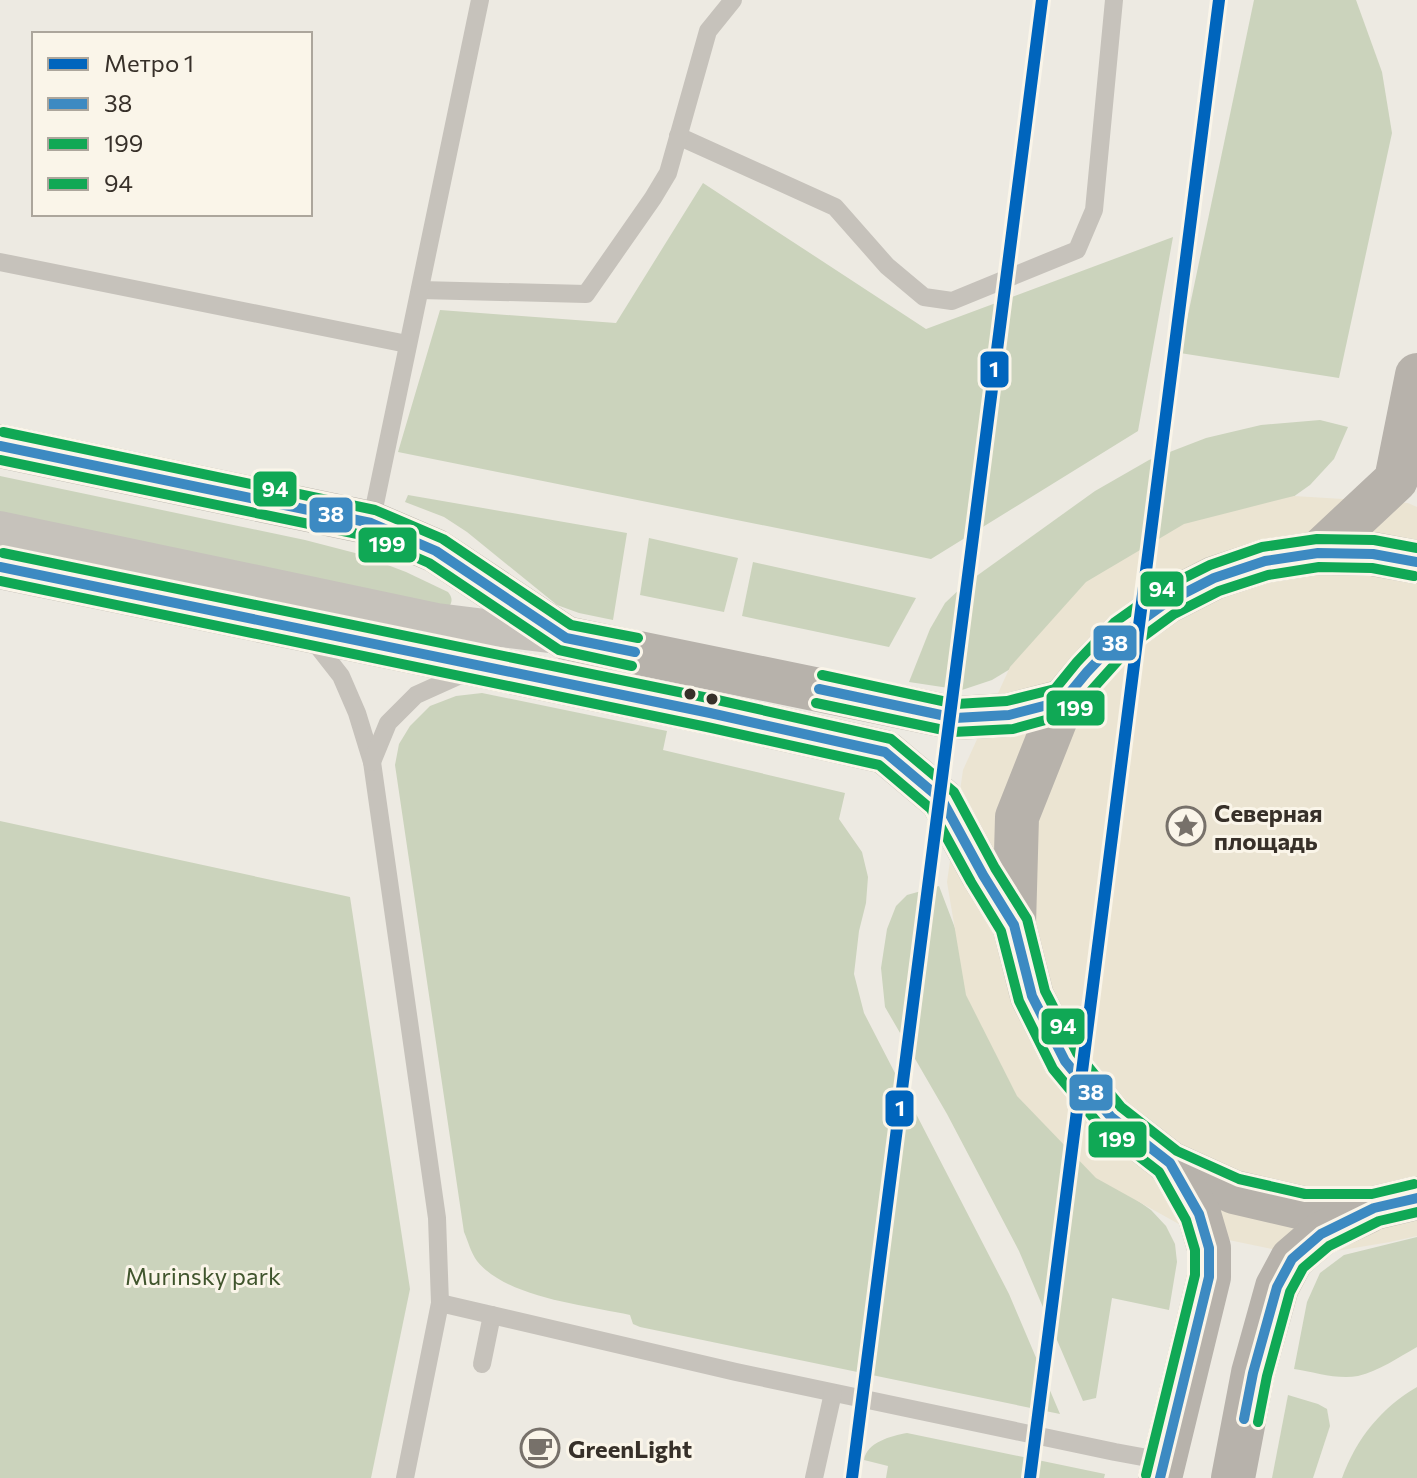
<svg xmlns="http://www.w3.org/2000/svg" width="1417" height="1478" viewBox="0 0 1417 1478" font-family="Commissioner,sans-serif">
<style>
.green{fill:#cbd3bc}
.plaza{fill:#ebe4d2}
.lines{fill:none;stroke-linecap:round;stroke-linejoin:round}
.lane{stroke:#c6c2bb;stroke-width:18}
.street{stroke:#c6c2bb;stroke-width:36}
.secondary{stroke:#b7b2ab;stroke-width:44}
.bus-1-casing{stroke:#faf5e9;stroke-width:16}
.bus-2-casing{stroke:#faf5e9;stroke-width:16}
.bus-3-casing{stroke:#faf5e9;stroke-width:16}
.bus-1{stroke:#3d8ac2;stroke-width:10}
.bus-2{stroke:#10a855;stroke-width:10}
.bus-3{stroke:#10a855;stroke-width:10}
.metro-1-casing{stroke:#faf5e9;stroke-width:18}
.metro-1{stroke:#0065bd;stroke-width:12}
.bus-dot{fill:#373029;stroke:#faf5e9;stroke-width:3}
.labels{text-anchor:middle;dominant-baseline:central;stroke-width:6;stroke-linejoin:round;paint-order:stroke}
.poi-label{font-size:24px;font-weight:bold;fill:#373029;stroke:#faf5e9;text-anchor:start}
.park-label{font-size:24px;fill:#40552d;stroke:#faf5e9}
.line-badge{stroke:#faf5e9;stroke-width:3}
.badge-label{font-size:22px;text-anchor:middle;font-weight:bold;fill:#fff}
</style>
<rect width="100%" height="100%" fill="#edeae2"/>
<g class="green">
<polygon points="1254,0 1356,0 1382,72 1392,133 1339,378 1180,353"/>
<polygon points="703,183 926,329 1173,237 1138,431 931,559 398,452 440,310 616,323"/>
<polygon points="1320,420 1348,427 1334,459 1310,485 1286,502 992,680 962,690 909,682 930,629 945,603 964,585 1095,491 1149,460 1206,438 1261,425"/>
<path d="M0,476L305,540L359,554L406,572L448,592C452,597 453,601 449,607L0,516Z"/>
<polygon points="408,495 627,533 613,620 579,613 557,605 467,532 444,517 405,502"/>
<polygon points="649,538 738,558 724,612 640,595"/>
<polygon points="753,562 916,598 889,647 742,616"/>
<path d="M482,693L667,731L663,750L845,793L839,819L862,852L868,877L866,903L859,931L854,974L864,1013L1009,1294L1060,1414L640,1327L633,1324L630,1315C585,1305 507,1298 477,1261C471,1253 468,1241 464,1232L395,765L399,744L410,726L430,706L456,696Z"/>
<polygon points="0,821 350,897 410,1289 371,1478 0,1478"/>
<polygon points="939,886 1006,1062 1107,1179 1151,1210 1166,1226 1175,1244 1177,1262 1169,1310 1112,1298 1096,1398 1083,1401 1019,1251 947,1114 885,1007 881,968 887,929 896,906 907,895"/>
<path d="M1417,1237V1347C1399,1357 1379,1371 1358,1376C1338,1380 1314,1372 1294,1369L1307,1302L1320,1273L1344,1255Z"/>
<path d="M1417,1387V1478H1342C1356,1439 1381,1408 1417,1387Z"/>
<polygon points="1288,1395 1318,1404 1327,1409 1330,1426 1313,1478 1272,1478"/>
<path d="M907,1433L1105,1474L1104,1478H886L888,1466L864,1460C867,1442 891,1436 907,1433Z"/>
</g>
<polygon class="plaza" points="1294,496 1408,503 1417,507 1417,1236 1390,1242 1306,1256 1195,1233 1096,1178 1017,1096 966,995 947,882 963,770 1010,667 1086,582 1184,524"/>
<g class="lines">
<g class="lane">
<polyline points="678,136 835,207 887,266 924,297 952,301 1077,250 1094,210 1114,0"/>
<polyline points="0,262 407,344"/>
<polyline points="420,290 586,294 653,198 668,173 708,31 733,0"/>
<polyline points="371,523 480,0"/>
<polyline points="312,639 341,676 357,713 372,762 437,1218 440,1303"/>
<polyline points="372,762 388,723 416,695 467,672"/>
<polyline points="482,1364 492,1315"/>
<polyline points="405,1478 440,1303 736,1372 1115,1452 1164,1461"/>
<polyline points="814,1478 833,1393"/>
</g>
<polyline class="street" points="0,529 437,621 565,637"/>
<g class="secondary">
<polyline points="0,446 371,523 436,551 566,638 955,718 1009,715 1063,701"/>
<polyline points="1318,553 1396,480 1417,375"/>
<polyline points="1417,562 1373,554 1318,553 1265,561 1214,578 1167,602 1124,633 1087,672 1063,701 1017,817 1014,925 1032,996 1065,1061 1111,1117 1170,1163 1234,1192 1303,1208 1374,1208 1417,1198"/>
<polyline points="0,567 710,713 885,752 942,800 983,875 1014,925"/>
<polyline points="1160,1478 1209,1277 1209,1248 1199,1214 1170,1163"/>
<polyline points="1233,1478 1253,1373 1277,1287 1292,1259 1321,1234 1367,1212"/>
</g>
<g class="bus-1-casing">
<g id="bus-1">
<polyline points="0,446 371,523 436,551 566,638 635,652"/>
<polyline points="0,567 710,713 885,752 942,800 983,875 1014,925 1032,996 1065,1061 1111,1117 1170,1163 1199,1214 1209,1248 1209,1277 1160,1478"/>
<polyline points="819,689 955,718 1009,715 1063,701 1087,672 1124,633 1167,602 1214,578 1265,561 1318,553 1373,554 1417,562"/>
<polyline points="1244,1419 1253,1373 1277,1287 1292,1259 1321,1234 1374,1208 1417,1198"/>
</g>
</g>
<g class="bus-2-casing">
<g id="bus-2">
<polyline points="0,460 367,536 429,563 559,650 632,666"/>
<polyline points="0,581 707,727 879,765 931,809 971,882 1001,931 1019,1001 1053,1069 1101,1127 1159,1172 1186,1220 1195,1250 1195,1275 1146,1475"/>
<polyline points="816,703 953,732 1013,729 1071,713 1133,644 1174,614 1219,591 1268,575 1319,567 1372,568 1414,576"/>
<polyline points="1258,1422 1267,1376 1290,1292 1303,1268 1329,1246 1379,1221 1417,1212"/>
</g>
</g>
<g class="bus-3-casing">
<g id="bus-3">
<polyline points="3,432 375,510 443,539 571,625 638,638"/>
<polyline points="3,553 713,699 891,739 954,792 995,868 1027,919 1045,991 1077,1053 1121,1107 1177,1151 1239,1179 1305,1194 1372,1194 1414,1184"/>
<polyline points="822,675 956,704 1007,701 1055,689 1077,662 1115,622 1160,590 1210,565 1262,547 1317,539 1374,540 1417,548"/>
</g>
</g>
<use href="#bus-1" class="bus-1"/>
<use href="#bus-2" class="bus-2"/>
<use href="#bus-3" class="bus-3"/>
<g class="metro-1-casing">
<g id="metro-1">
<polyline points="852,1478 1042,0"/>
<polyline points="1030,1478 1219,0"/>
</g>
</g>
<use href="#metro-1" class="metro-1"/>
</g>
<defs>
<g id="sight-ring" transform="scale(2)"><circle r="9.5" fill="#faf5e9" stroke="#77716a" stroke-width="1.5"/><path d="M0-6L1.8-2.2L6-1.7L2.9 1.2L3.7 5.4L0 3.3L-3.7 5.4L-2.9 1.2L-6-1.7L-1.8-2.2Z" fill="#77716a"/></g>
<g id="cafe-ring" transform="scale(2)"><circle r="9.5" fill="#faf5e9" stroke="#77716a" stroke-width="1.5"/><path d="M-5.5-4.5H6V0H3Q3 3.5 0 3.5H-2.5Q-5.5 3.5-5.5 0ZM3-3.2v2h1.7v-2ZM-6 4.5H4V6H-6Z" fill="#77716a"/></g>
</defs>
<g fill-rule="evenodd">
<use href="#sight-ring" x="1186" y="826"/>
<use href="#cafe-ring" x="540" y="1448"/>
</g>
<g class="bus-dot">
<circle cx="690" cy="694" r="7"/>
<circle cx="712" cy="699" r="7"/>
</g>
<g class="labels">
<g class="poi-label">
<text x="1214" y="812">Северная<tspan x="1214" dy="28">площадь</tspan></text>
<text x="568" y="1448">GreenLight</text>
</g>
<g class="park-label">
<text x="203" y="1275">Murinsky park</text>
</g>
</g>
<g class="line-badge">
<rect x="979" y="350" width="31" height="39" rx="8" fill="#0065bd"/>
<rect x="252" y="470" width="46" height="38" rx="8" fill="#10a855"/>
<rect x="308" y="496" width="46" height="38" rx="8" fill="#3d8ac2"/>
<rect x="357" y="526" width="61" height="38" rx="8" fill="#10a855"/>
<rect x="1139" y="570" width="46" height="38" rx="8" fill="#10a855"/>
<rect x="1092" y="624" width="46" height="38" rx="8" fill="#3d8ac2"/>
<rect x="1045" y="689" width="61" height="38" rx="8" fill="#10a855"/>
<rect x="1040" y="1007" width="46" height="39" rx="8" fill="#10a855"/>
<rect x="1068" y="1073" width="46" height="39" rx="8" fill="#3d8ac2"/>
<rect x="884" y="1089" width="31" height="39" rx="8" fill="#0065bd"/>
<rect x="1087" y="1120" width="61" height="39" rx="8" fill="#10a855"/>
</g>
<g class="badge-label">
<text x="994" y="377">1</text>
<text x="275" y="497">94</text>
<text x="331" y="522">38</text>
<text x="387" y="552">199</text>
<text x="1162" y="597">94</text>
<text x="1115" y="651">38</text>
<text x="1075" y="716">199</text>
<text x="1063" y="1034">94</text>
<text x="1091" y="1100">38</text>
<text x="900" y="1116">1</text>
<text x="1117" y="1147">199</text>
</g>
<rect x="32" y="32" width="280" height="184" fill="#faf5e9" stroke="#aca69c" stroke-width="2"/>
<rect x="48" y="58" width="40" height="12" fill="#0065bd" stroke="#aca69c" stroke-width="2"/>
<text x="104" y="72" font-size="24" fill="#373029">Метро 1</text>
<rect x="48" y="98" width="40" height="12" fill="#3d8ac2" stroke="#aca69c" stroke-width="2"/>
<text x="104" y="112" font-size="24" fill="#373029">38</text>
<rect x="48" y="138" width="40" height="12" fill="#10a855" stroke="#aca69c" stroke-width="2"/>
<text x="104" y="152" font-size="24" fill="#373029">199</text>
<rect x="48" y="178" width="40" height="12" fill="#10a855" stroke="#aca69c" stroke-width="2"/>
<text x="104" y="192" font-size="24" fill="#373029">94</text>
</svg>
